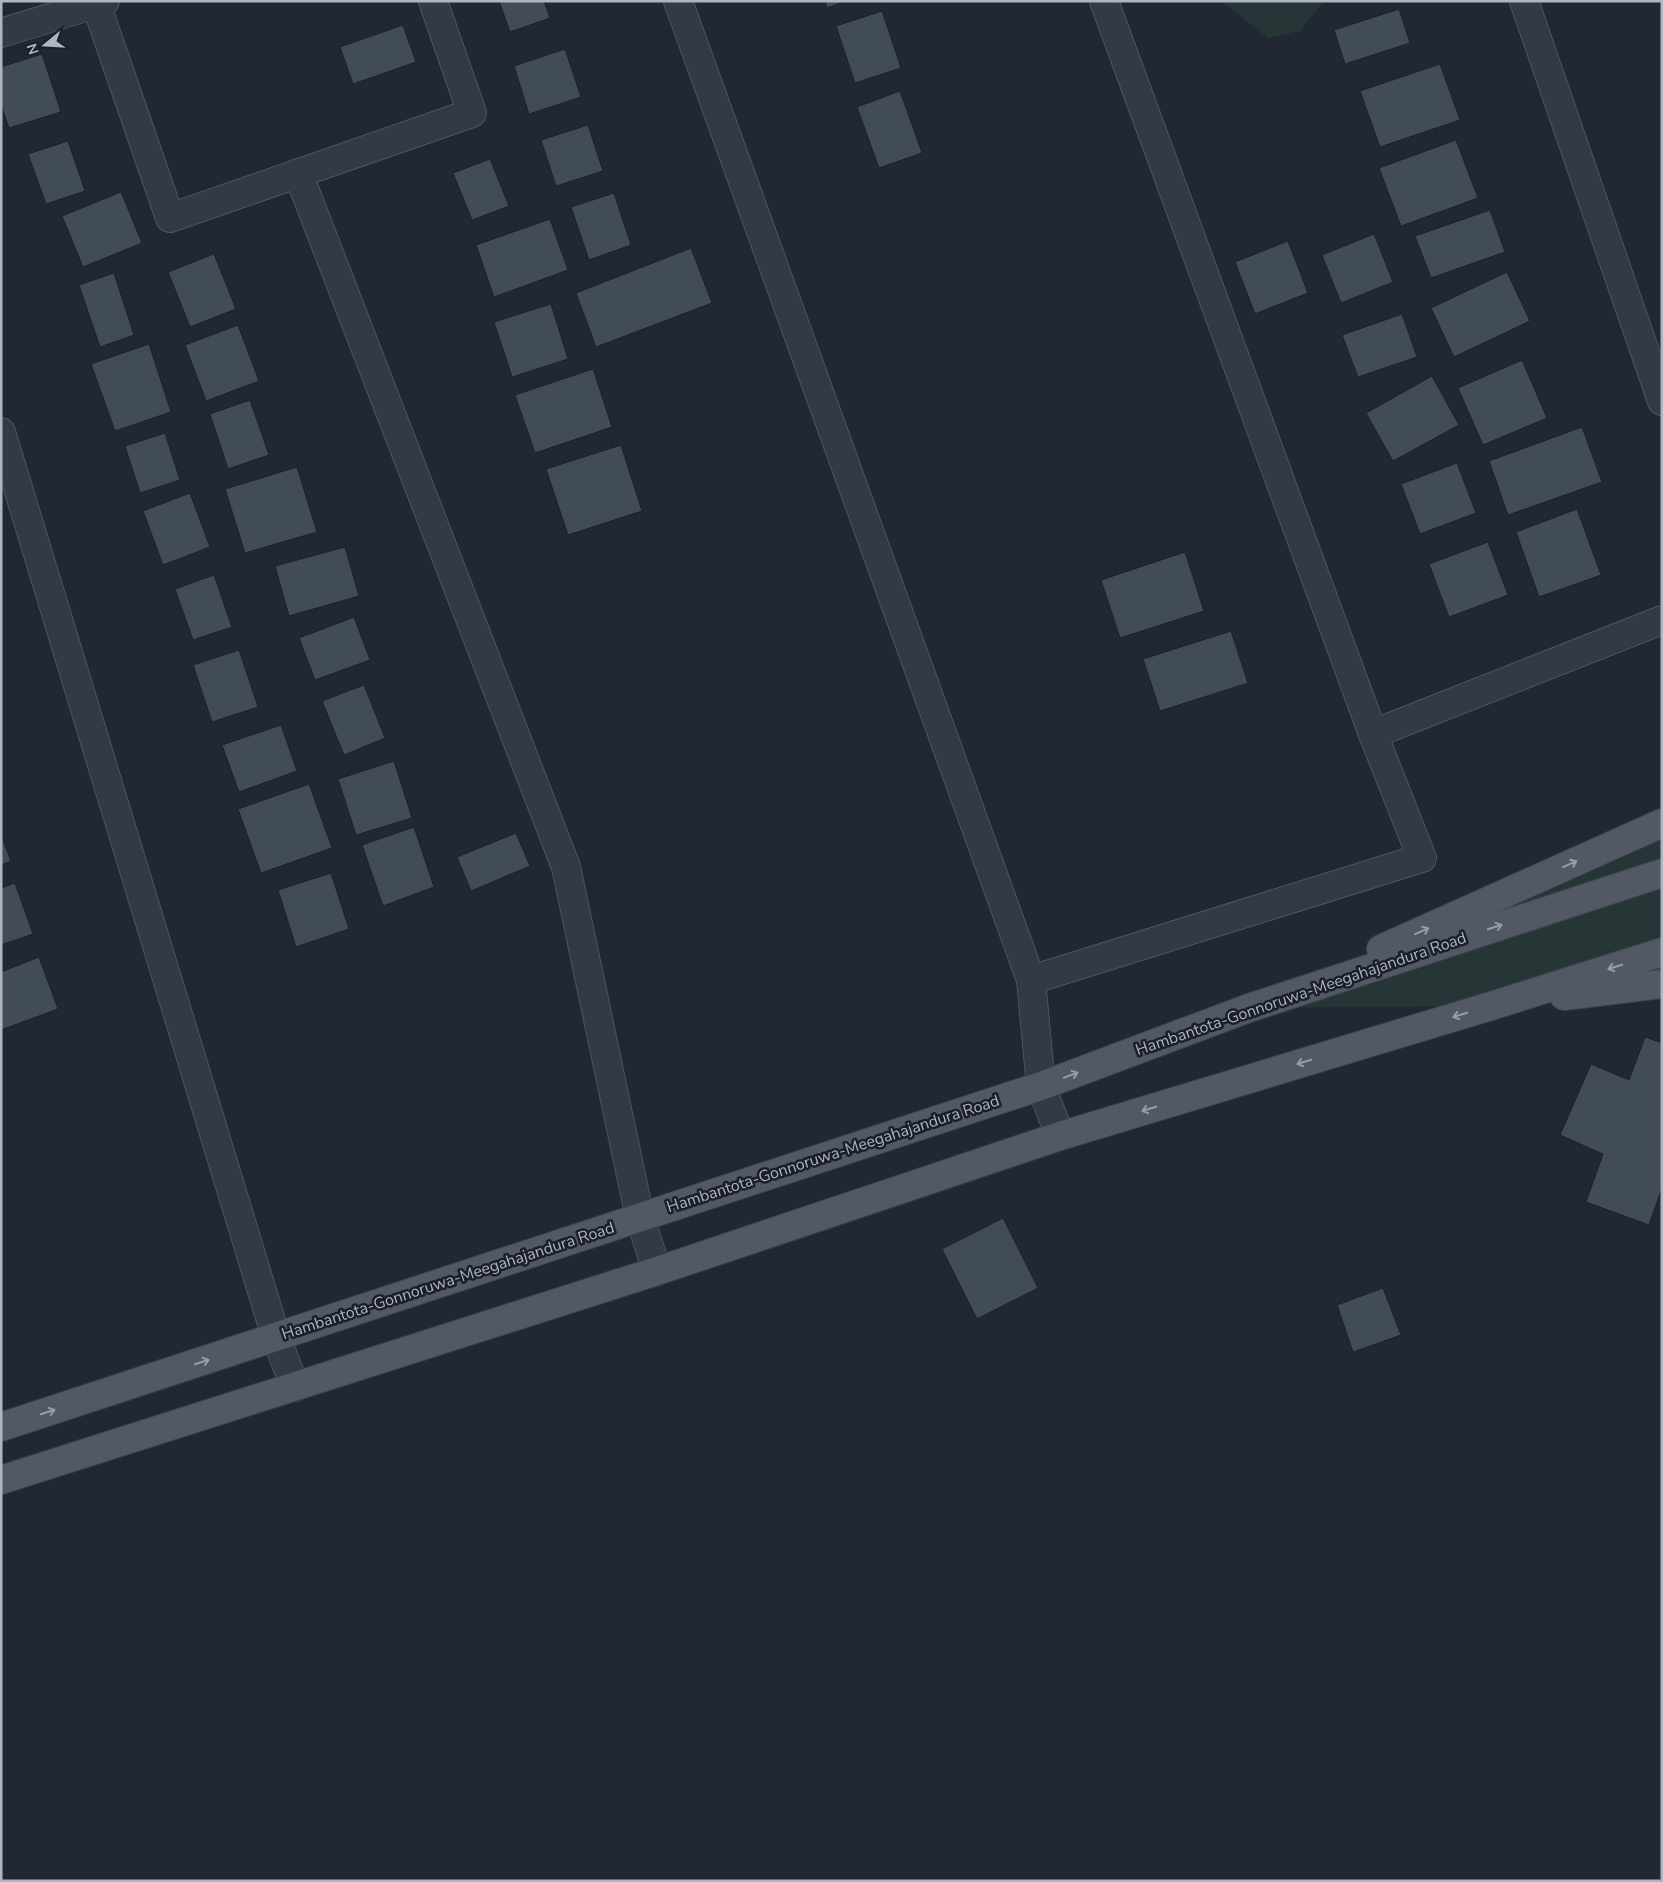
<svg xmlns="http://www.w3.org/2000/svg" width="1663" height="1882" viewBox="0 0 1663 1882" font-family="'Nunito Sans',sans-serif">
<style>
.green{fill:#263637}
.building{fill:#424b58;stroke:#1c212b}
.lines{fill:none;stroke-linecap:round;stroke-linejoin:round}
.minor-casing{stroke:#4e555f;stroke-width:30}
.major-casing{stroke:#3d434e;stroke-width:30}
.minor{stroke:#343a44;stroke-width:28}
.major{stroke:#525965;stroke-width:28}
.oneway{stroke:#979eaa}
.labels{text-anchor:middle;dominant-baseline:central;stroke-width:5;stroke-linejoin:round;paint-order:stroke}
.street-label{font-size:16px;fill:#aeb5c1;stroke:#1a1f29}
</style>
<rect width="100%" height="100%" fill="#212834"/>
<g class="green">
<polygon points="1221,1 1324,1 1300,31 1268,38"/>
<polygon points="1662,823 1662,984 1491,1006 1249,1008"/>
</g>
<g class="building">
<polygon points="499,1 544,1 550,18 510,32"/>
<polygon points="825,1 845,1 827,8"/>
<polygon points="1399,9 1410,43 1345,64 1334,30"/>
<polygon points="882,11 901,68 855,83 836,26"/>
<polygon points="403,25 416,62 353,84 340,47"/>
<polygon points="565,49 581,97 529,114 514,66"/>
<polygon points="42,54 61,112 9,128 1,105 1,67"/>
<polygon points="1440,64 1460,120 1380,147 1360,91"/>
<polygon points="900,91 922,153 879,168 857,107"/>
<polygon points="588,125 603,171 556,186 541,140"/>
<polygon points="1456,140 1478,198 1401,226 1379,168"/>
<polygon points="68,141 85,191 46,204 28,154"/>
<polygon points="490,159 509,206 472,220 453,173"/>
<polygon points="121,192 142,243 83,267 62,216"/>
<polygon points="614,193 631,245 589,260 571,207"/>
<polygon points="1490,210 1505,252 1431,278 1415,236"/>
<polygon points="550,219 568,270 494,297 476,245"/>
<polygon points="1374,234 1393,282 1341,303 1322,255"/>
<polygon points="1288,241 1308,293 1255,314 1235,262"/>
<polygon points="691,248 712,303 596,347 576,293"/>
<polygon points="214,254 236,309 190,327 168,272"/>
<polygon points="1507,272 1530,321 1454,357 1431,308"/>
<polygon points="114,273 134,335 100,347 79,285"/>
<polygon points="551,304 568,359 512,377 494,322"/>
<polygon points="1402,314 1417,357 1358,377 1342,335"/>
<polygon points="238,325 259,381 206,401 185,345"/>
<polygon points="149,344 171,412 115,431 91,364"/>
<polygon points="1522,360 1547,418 1483,445 1458,388"/>
<polygon points="593,369 612,427 535,453 515,395"/>
<polygon points="1432,376 1459,425 1393,461 1366,413"/>
<polygon points="250,400 269,455 228,469 210,414"/>
<polygon points="1582,427 1602,482 1508,515 1489,461"/>
<polygon points="165,433 180,480 140,493 125,446"/>
<polygon points="621,445 642,511 568,535 546,469"/>
<polygon points="1457,463 1476,513 1420,534 1401,484"/>
<polygon points="297,467 317,532 245,553 225,489"/>
<polygon points="190,493 210,547 163,565 143,511"/>
<polygon points="1577,509 1601,575 1539,597 1516,532"/>
<polygon points="1488,542 1508,595 1449,617 1429,564"/>
<polygon points="345,547 359,596 289,616 275,566"/>
<polygon points="1185,552 1204,611 1120,638 1101,580"/>
<polygon points="214,575 232,627 193,640 175,589"/>
<polygon points="354,617 370,660 315,680 299,638"/>
<polygon points="1231,631 1248,683 1160,711 1143,659"/>
<polygon points="239,650 258,707 212,722 193,665"/>
<polygon points="364,685 385,738 344,755 322,701"/>
<polygon points="281,725 297,771 239,792 222,745"/>
<polygon points="394,761 412,818 356,835 338,779"/>
<polygon points="309,784 332,848 261,873 238,809"/>
<polygon points="414,827 434,887 383,906 362,845"/>
<polygon points="516,833 530,866 471,891 457,857"/>
<polygon points="1,835 11,861 1,865"/>
<polygon points="331,873 349,929 296,947 278,890"/>
<polygon points="15,883 33,934 1,945 1,888"/>
<polygon points="39,957 58,1009 1,1030 1,972"/>
<polygon points="1645,1037 1662,1043 1662,1188 1649,1225 1586,1202 1603,1154 1560,1135 1591,1064 1629,1080"/>
<polygon points="1003,1218 1038,1288 977,1319 942,1249"/>
<polygon points="1383,1288 1401,1335 1353,1352 1337,1305"/>
</g>
<g class="lines">
<g class="minor-casing">
<g id="minor">
<polyline points="95,1 170,218 472,113 433,1"/>
<polyline points="678,1 1031,980 1041,1086 1060,1136"/>
<polyline points="1524,1 1662,401"/>
<polyline points="1,33 105,1"/>
<polyline points="298,173 566,867 640,1218 657,1271"/>
<polyline points="1,432 276,1337 295,1387"/>
<polyline points="1373,734 1662,620"/>
<polyline points="1031,980 1422,858 1373,734 1104,1"/>
</g>
</g>
<g class="major-casing">
<g id="major">
<polyline points="1381,949 1662,823"/>
<polyline points="1564,996 1662,984"/>
<polyline points="1,1427 1041,1086 1249,1008 1662,873"/>
<polyline points="1,1480 657,1271 1060,1136 1491,1006 1662,952"/>
</g>
</g>
<use href="#minor" class="minor"/>
<use href="#major" class="major"/>
</g>
<defs><path id="oneway-shaft" d="M-6 0H5M1.5-3L5.5 0L1.5 3" fill="none" stroke-width="1.6" stroke-linecap="round" stroke-linejoin="round" transform="scale(1.25)"/></defs>
<g class="oneway">
<use href="#oneway-shaft" transform="translate(1570 864) rotate(-24)"/>
<use href="#oneway-shaft" transform="translate(1495 927) rotate(-18)"/>
<use href="#oneway-shaft" transform="translate(1422 931) rotate(-24)"/>
<use href="#oneway-shaft" transform="translate(1615 967) rotate(163)"/>
<use href="#oneway-shaft" transform="translate(1460 1015) rotate(163)"/>
<use href="#oneway-shaft" transform="translate(1304 1062) rotate(163)"/>
<use href="#oneway-shaft" transform="translate(1071 1075) rotate(-20)"/>
<use href="#oneway-shaft" transform="translate(1149 1109) rotate(163)"/>
<use href="#oneway-shaft" transform="translate(202 1362) rotate(-18)"/>
<use href="#oneway-shaft" transform="translate(48 1412) rotate(-18)"/>
</g>
<g class="labels">
<g class="street-label">
<text transform="translate(1301 994) rotate(-19)">Hambantota-Gonnoruwa-Meegahajandura Road</text>
<text transform="translate(833 1154) rotate(-18)">Hambantota-Gonnoruwa-Meegahajandura Road</text>
<text transform="translate(448 1281) rotate(-18)">Hambantota-Gonnoruwa-Meegahajandura Road</text>
</g>
</g>
<rect width="1663" height="1882" fill="none" stroke="#aeb5c1" stroke-width="5"/>
<g transform="translate(45 45) rotate(252)" stroke="#1a1f29" stroke-width="4" paint-order="stroke">
<path d="M0-4L9 19L0 12L-9 19Z" fill="#aeb5c1"/>
<text y="-8" font-size="14" font-weight="bold" text-anchor="middle" fill="#aeb5c1">N</text>
</g>
</svg>
